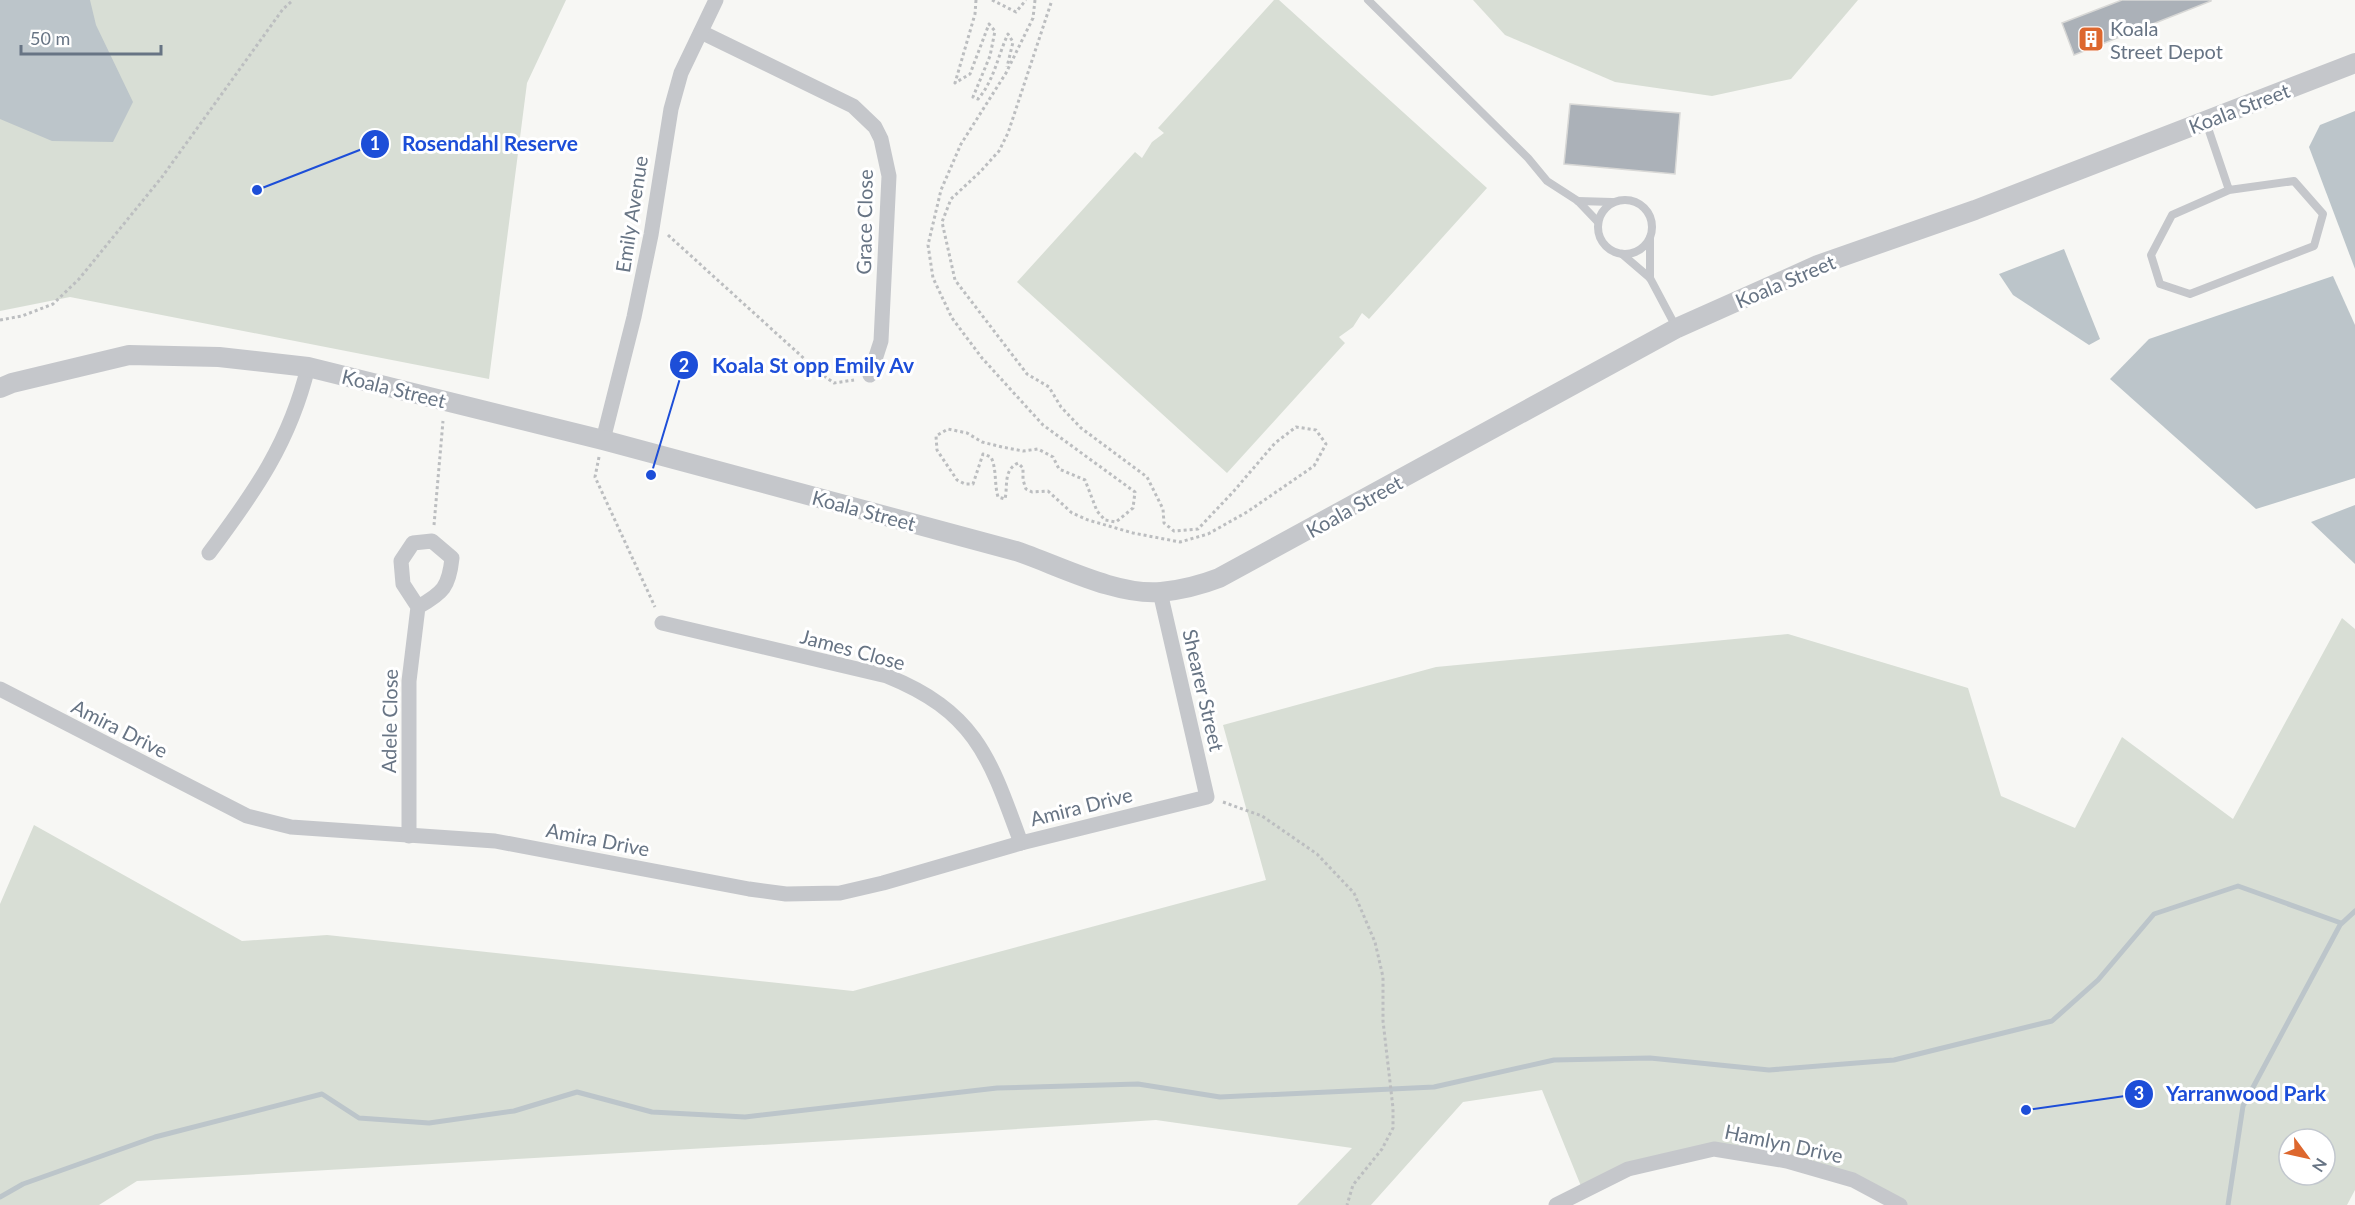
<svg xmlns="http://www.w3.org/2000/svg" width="2355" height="1205" viewBox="0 0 2355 1205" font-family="Lato,sans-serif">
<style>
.green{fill:#d8ded5;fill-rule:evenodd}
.water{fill:#bcc5ca}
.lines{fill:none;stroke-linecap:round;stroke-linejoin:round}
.stream{stroke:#bcc5ca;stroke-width:5}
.building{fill:#abb1b8;stroke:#d8d8d6;stroke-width:1.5}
.path{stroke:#bcbec0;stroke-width:3;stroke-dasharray:3 3;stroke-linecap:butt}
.service{stroke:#c5c7cb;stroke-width:8}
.minor{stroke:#c5c7cb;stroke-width:15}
.tertiary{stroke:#c5c7cb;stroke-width:20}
.labels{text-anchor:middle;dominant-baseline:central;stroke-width:6;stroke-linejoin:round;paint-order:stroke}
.poi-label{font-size:20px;fill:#677484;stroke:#fff;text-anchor:start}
.street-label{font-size:20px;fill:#677484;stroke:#fff}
.leader{fill:none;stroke:#1d4ed8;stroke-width:2}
.callout-dot{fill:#1d4ed8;stroke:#fff;stroke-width:2}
.mark-label{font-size:18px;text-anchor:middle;font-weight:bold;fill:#fff}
.callout-label{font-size:21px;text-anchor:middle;font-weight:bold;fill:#1d4ed8;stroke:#fff;stroke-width:6;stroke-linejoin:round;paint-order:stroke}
</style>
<rect width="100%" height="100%" fill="#f7f7f4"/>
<g class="green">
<polygon points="0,0 566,0 527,83 489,379 70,297 0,311"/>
<polygon points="1274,0 1279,0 1487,188 1369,319 1362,313 1353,327 1339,337 1345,343 1227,473 1017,282 1135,152 1142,158 1152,142 1164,133 1158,128"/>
<polygon points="1473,0 1858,0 1791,79 1712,96 1615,82 1505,35"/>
<path d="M2342,618L2355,629V1190L2347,1205H1900L1853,1180L1714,1149L1583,1191L1542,1090L1463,1102L1371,1205H1297L1352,1148L1156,1120L847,1140L137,1181L99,1205H0V904L34,825L242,941L327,935L853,991L1266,880L1223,725L1436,667L1788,634L1968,688L2001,796L2075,828L2122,737L2233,819ZM2289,1139H2325V1175H2289Z"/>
</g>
<g class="water">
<polygon points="0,0 90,0 96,25 133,102 113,142 52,141 0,119"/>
<polygon points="2355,111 2355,269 2309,147 2320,125"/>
<polygon points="2064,249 2100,339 2089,345 2013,295 1999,274"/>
<polygon points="2333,276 2355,325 2355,478 2256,509 2110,379 2149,339"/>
<polygon points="2355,505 2355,564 2311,522"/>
</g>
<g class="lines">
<g class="stream">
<polyline points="0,1197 23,1184 155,1137 322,1094 359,1118 429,1123 514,1111 577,1092 652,1112 745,1117 997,1088 1138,1084 1220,1097 1434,1087 1554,1060 1650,1058 1769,1070 1894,1060 2052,1021 2098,980 2154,914 2238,886 2341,923"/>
<polyline points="2228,1205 2243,1106 2340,925 2355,911"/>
</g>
</g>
<g class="building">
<polygon points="2122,0 2211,0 2211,1 2074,55 2062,23"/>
<polygon points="1570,104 1680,113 1675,174 1564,164"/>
</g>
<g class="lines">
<g class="path">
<path d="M976,0L975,14L955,83L970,74L989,24L995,31L990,56L973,97L978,99C994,81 998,55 1008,34L1013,42L1007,67"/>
<polyline points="992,0 1016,12 1026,0"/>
<path d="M1035,0L1033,18L1006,73L961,144L941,190L928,245L933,278L952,318L982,358L1043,425L1135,492L1133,508L1116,522L1105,520L1097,511L1085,480L1059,469L1053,457L1038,449L1023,451L1002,447L982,442L967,433L948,429L936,436L937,450L957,480L965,484H973L983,454L991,457C997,470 994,483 998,497L1005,499C1008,486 1003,470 1018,463L1023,468V480L1026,489L1032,492L1048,491L1072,513L1088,520L1133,533L1180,542L1208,534L1247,512L1314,466L1326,444L1316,430L1296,427L1275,443L1233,492L1198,529L1174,531L1164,523L1163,509L1147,477L1081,428L1061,407L1049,387L1027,374L955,280L942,222L951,199L980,172L999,151L1008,133L1052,0"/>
<polyline points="668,235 820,373 834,383 854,380"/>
<polyline points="0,320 22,316 53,304 79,279 162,177 283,9 293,0"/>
<polyline points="599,457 595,477 655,607"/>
<polyline points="434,525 443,421"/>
<polyline points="1223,802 1262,816 1317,854 1354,893 1375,942 1383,977 1383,1021 1393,1108 1393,1128 1382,1149 1353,1185 1347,1205"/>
</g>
<g class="service">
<polyline points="1368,0 1528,158 1547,181 1578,201 1598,222"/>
<polyline points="2206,122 2229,190 2172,215 2151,255 2160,284 2190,294 2314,246 2323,214 2294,181 2229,190"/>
<circle cx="1625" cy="227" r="27"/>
<polyline points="1578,201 1612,202"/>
<polyline points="1650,238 1650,278"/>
<polyline points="1622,254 1650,278 1676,327"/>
</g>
<g class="minor">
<polyline points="701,32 853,106 875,127 881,139 889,176 881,341 870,375"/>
<polyline points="603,440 634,317 651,235 671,109 681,73 716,0"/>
<path d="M209,553C254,493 290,442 308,367"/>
<path d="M662,623L887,676C976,712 990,758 1021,843"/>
<polyline points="0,689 247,816 291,827 495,841 749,889 786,894 840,893 883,883 1021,843 1207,797 1160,592"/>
<path d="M409,836V681L418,607L403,584L401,561L413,543L432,541L452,558C449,587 443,593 418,607"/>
<polyline points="1556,1205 1628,1169 1714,1149 1787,1161 1853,1180 1900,1205"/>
</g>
<path class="tertiary" d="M0,388L12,383L129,355L219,357L308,367L603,440L1016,551C1058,565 1116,596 1161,592C1180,590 1201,585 1219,578L1677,328L1818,265L1975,210L2355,63"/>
</g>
<defs>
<g id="building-square" transform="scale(1.35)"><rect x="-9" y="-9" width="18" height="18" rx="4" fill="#dd672e" stroke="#fff"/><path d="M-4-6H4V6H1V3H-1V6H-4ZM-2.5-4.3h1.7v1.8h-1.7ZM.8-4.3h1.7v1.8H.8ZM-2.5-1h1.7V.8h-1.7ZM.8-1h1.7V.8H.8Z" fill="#fff"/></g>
</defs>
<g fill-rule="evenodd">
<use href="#building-square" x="2091" y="39"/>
</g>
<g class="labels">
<g class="poi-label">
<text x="2110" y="28">Koala<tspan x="2110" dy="23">Street Depot</tspan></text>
</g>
<g class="street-label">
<text transform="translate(2239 108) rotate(-21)">Koala Street</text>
<text transform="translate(631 214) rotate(-81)">Emily Avenue</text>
<text transform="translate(864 222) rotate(-89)">Grace Close</text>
<text transform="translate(1785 281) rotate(-23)">Koala Street</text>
<text transform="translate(394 388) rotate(14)">Koala Street</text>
<text transform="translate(1354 506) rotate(-29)">Koala Street</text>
<text transform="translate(864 510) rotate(15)">Koala Street</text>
<text transform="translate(853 649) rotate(15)">James Close</text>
<text transform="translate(1204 690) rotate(77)">Shearer Street</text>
<text transform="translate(389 721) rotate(-89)">Adele Close</text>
<text transform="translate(120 728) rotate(27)">Amira Drive</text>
<text transform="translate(1081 806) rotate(-14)">Amira Drive</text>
<text transform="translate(598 839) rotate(11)">Amira Drive</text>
<text transform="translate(1784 1143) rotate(12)">Hamlyn Drive</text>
</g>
</g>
<path class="leader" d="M257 190L375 144M651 475L684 365M2026 1110L2139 1094"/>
<g class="callout-dot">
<circle cx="257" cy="190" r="6"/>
<circle cx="651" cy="475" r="6"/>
<circle cx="2026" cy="1110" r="6"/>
<circle cx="375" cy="144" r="15"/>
<circle cx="684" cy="365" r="15"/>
<circle cx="2139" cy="1094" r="15"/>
</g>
<g class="mark-label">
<text x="375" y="150">1</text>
<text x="684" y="372">2</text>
<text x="2139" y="1100">3</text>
</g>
<g class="callout-label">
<text x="490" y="151">Rosendahl Reserve</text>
<text x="813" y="373">Koala St opp Emily Av</text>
<text x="2246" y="1101">Yarranwood Park</text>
</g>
<g transform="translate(2307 1157) rotate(123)"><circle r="28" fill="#ffffff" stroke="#c2c7ce" stroke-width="1.5"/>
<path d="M0-4.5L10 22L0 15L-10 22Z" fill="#dd672e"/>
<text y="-9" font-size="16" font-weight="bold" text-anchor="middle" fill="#677484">N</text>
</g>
<path d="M21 45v9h140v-9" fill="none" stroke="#677484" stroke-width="3"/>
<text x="30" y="45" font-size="18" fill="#677484" stroke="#ffffff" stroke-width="4.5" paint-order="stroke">50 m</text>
</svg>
